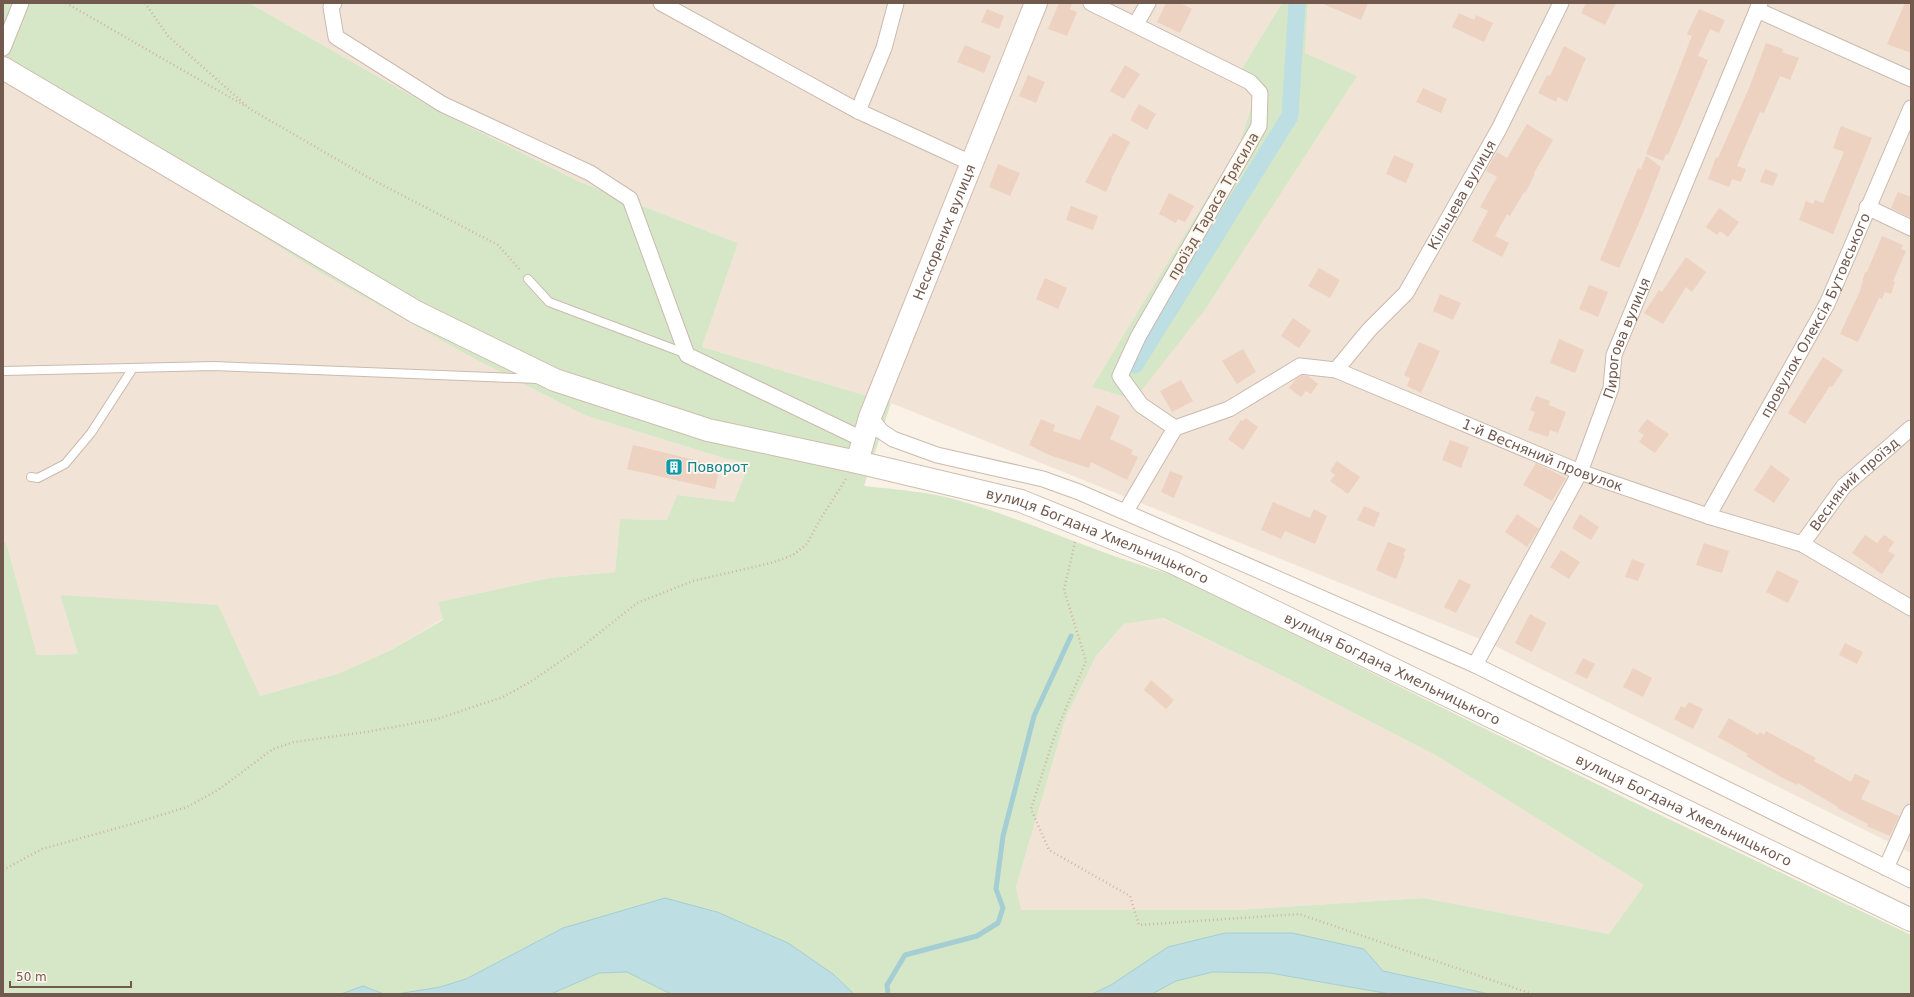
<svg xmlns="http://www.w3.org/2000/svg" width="1914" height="997" viewBox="0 0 1914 997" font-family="'DejaVu Sans',sans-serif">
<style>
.residential{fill:#f1e4d6}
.green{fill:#d5e7c6;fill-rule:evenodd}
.water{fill:#bddee2;stroke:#a4ced3}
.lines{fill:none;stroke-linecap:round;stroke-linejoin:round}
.stream{stroke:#a4ced3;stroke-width:5}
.canal{stroke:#bddee2;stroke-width:17}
.building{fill:#edd1c1}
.lane-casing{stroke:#cbbaae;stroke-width:10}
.street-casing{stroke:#cbbaae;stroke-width:17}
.secondary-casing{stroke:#d0bcaf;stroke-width:24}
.path{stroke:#d2b4a4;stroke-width:2.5;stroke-dasharray:1 3;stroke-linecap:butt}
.lane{stroke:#fff;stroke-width:8}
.street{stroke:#fff;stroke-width:15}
.secondary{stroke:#fff;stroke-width:22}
.labels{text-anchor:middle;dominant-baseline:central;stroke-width:4;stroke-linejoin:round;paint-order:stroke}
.street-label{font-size:14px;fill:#72594e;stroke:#fdf6ed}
.culture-label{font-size:14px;fill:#0d838f;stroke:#fdf6ed;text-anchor:start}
</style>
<rect width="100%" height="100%" fill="#faf2e7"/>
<g class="residential">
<polygon points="249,3 1282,3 1241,70 1254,99 1239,145 1092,387 1134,400 1356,76 1305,53 1308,3 1911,3 1911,853 1485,641 891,403 702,347 738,243 580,182 438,111"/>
<polygon points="3,79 130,153 319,272 471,357 584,415 727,459 749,463 734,502 677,495 667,520 620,519 615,572 549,578 438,602 443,619 389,651 340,673 260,696 60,595 78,654 37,655 6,542 3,543"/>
<polygon points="1162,618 1263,666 1437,756 1644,885 1609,934 1424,898 1236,910 1020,910 1016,887 1066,717 1096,656 1124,624"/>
</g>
<g class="green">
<path d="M3,3H249L438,111L580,182L738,243L702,347L891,403L864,486C892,489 931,492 957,500C1031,521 1100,555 1174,575L1631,801L1911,935V994H1489L1383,971L1364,949L1111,985L1092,994H854L833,974L563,928L466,979L440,987L397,994H384L363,986L341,994H3V543L6,542L37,655L78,654L60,595L218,605L260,696L340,673L389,651L443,620L438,602L549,578L615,572L620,519L667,520L677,495L734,502L749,463L727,459L584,415L471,357L319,272L130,153L3,79ZM1163,618L1263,666L1437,756L1644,885L1609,934L1424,898L1236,910H1021L1016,887L1066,717L1096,656L1124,624Z"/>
<polygon points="1282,3 1308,3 1305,53 1357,76 1206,308 1134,400 1092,387 1239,145 1254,99 1241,70"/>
<polygon points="627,972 671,994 551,994 599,973"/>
<polygon points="1213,972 1270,973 1390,994 1152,994 1176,981"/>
</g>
<g class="water">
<polygon points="665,898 717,912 788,943 833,974 854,994 671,994 627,972 599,973 551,994 397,994 440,987 466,979 563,928"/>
<polygon points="1225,933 1292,933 1364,949 1383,971 1489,994 1390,994 1270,973 1213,972 1176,981 1152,994 1092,994 1111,985 1168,947"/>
<polygon points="363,986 384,994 341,994"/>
</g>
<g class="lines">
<polyline class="stream" points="888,994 887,985 905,955 977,936 998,923 1003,908 996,889 1003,836 1034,716 1071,636"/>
<polyline class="canal" points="1135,365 1290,116 1297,3"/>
</g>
<g class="building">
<polygon points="1059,3 1072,3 1070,9 1077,12 1067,36 1048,29"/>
<polygon points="1166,3 1180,3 1192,9 1180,33 1157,22"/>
<polygon points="1321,3 1368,3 1361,20"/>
<polygon points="1586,3 1616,3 1605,25 1581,13"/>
<polygon points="1905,3 1911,3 1911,53 1887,44"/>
<polygon points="987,9 1004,16 999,29 981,22"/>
<polygon points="1699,9 1725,20 1719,33 1710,29 1698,56 1708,60 1668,155 1666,154 1663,161 1646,154 1692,36 1687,34"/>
<polygon points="1459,13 1474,20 1476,15 1493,23 1484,42 1452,27"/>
<polygon points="1766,43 1783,49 1782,52 1799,58 1790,80 1780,76 1764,113 1760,112 1737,166 1746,169 1741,182 1732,179 1729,187 1708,179 1716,157 1718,158 1749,88"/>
<polygon points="965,45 991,56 984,73 957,62"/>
<polygon points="1564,46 1586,58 1567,102 1558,97 1556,102 1538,93 1547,75 1550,76"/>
<polygon points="1125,65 1140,74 1124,99 1110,91"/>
<polygon points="1028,75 1045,82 1036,103 1019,96"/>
<polygon points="1423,88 1447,99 1441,113 1416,102"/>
<polygon points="1139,104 1156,114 1147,130 1130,120"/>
<polygon points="1527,124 1553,140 1534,173 1535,174 1525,193 1524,192 1510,216 1507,214 1495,236 1509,243 1502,257 1472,241 1488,211 1480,207 1497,177 1486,171 1497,152 1507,158"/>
<polygon points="1841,126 1872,138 1833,234 1799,220 1806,201 1813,204 1815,200 1823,203 1844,152 1833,148"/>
<polygon points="1113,133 1130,142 1111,179 1112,179 1106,192 1085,182 1110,136 1111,137"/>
<polygon points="1394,155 1414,164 1406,183 1386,174"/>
<polygon points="1646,156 1661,167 1642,216 1619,268 1600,260 1638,168 1641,169"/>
<polygon points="998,164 1020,173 1010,196 989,187"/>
<polygon points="1765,169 1778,174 1773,186 1760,182"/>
<polygon points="1898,192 1911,197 1911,218 1891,208"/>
<polygon points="1169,193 1194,206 1185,222 1178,219 1176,223 1159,214"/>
<polygon points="1071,206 1098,216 1093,230 1066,220"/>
<polygon points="1719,208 1739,222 1728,237 1720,231 1717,235 1706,227"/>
<polygon points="1882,236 1903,245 1901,249 1906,251 1893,281 1895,282 1891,294 1885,292 1882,299 1879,298 1858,342 1840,334 1860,291 1865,272 1867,272"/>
<polygon points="1686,257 1706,272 1692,292 1686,287 1663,324 1644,313 1659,290 1662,292"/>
<polygon points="1319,268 1340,280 1330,298 1308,286"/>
<polygon points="1045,278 1067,288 1058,309 1036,299"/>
<polygon points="1589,285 1608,292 1598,317 1579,309"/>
<polygon points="1440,294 1461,303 1453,320 1433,311"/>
<polygon points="1293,318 1311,331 1299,348 1281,336"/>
<polygon points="1559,339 1584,350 1575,373 1550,363"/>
<polygon points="1419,342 1440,351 1421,393 1407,386 1410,378 1404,375"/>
<polygon points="1243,349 1256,372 1237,384 1222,361"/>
<polygon points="1823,357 1843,370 1832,387 1830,386 1805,424 1788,413"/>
<polygon points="1302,375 1308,376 1318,384 1311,394 1306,391 1301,397 1289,388 1296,379"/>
<polygon points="1181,380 1193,401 1172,412 1160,391"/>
<polygon points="1536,396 1550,401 1549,405 1566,412 1558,433 1550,430 1548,437 1528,430 1535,412 1530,410"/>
<polygon points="1097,405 1120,416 1110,439 1133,450 1131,454 1138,457 1127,480 1091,462 1089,468 1049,455 1029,445 1041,419 1055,425 1053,431 1080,440"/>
<polygon points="1246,418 1258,427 1243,450 1228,439 1241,420 1243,421"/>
<polygon points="1647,419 1669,434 1655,453 1639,442 1644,435 1638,431"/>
<polygon points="1450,440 1469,447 1461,468 1442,460"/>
<polygon points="633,445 720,466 715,489 627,469"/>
<polygon points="1337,461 1360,477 1348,494 1330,481 1335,475 1330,471"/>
<polygon points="1536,463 1566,478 1552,501 1523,485"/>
<polygon points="1771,465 1790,479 1774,503 1754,490"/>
<polygon points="1170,471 1183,476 1174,498 1161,492"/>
<polygon points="1273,502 1310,518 1314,509 1327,516 1315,544 1285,531 1281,539 1261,530"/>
<polygon points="1364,506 1380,513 1374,527 1357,520"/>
<polygon points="1517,514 1539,529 1527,547 1505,532"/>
<polygon points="1580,514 1599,527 1591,540 1572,528"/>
<polygon points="1865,535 1877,543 1884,535 1894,542 1888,551 1895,555 1882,574 1852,553"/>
<polygon points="1388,542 1406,549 1403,555 1405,556 1396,579 1376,570"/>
<polygon points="1704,543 1729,551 1722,573 1696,565"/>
<polygon points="1561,550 1580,562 1569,579 1550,567"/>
<polygon points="1632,559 1645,564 1638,581 1625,577"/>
<polygon points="1777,570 1799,581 1788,603 1766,592"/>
<polygon points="1459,579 1471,585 1456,613 1444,607"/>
<polygon points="1530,614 1546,623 1532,652 1515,643"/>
<polygon points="1845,643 1863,652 1857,664 1839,655"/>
<polygon points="1583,658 1595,664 1587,679 1575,673"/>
<polygon points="1633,668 1652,678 1643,697 1623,687"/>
<polygon points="1151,680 1174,700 1166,709 1144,690"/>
<polygon points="1689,702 1703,709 1693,729 1674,719 1681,706 1685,708"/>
<polygon points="1729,718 1758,735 1760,732 1764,735 1766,731 1816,758 1814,761 1851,782 1855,774 1870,781 1861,799 1899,816 1890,836 1867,826 1868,824 1837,808 1838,807 1798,783 1797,785 1779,776 1746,756 1748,754 1718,737"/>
</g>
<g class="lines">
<g class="lane-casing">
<g id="lane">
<polyline points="528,279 549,302 687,354"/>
<polyline points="3,371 214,366 538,379"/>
<polyline points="31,477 38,478 65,464 91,433 133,368"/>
</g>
</g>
<g class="street-casing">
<g id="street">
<polyline points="334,3 331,7 336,37 442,104 590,173 630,199 687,355 864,440"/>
<polyline points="661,3 858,111 971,163"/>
<polyline points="1091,3 1250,82 1260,93 1259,126 1138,337 1120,376 1141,405 1175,428"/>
<polyline points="1757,10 1911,79"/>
<polyline points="1136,24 1148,3"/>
<polyline points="3,48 21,3"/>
<polyline points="858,111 884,48 896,3"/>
<polyline points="1867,207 1911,228"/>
<path id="s1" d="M1336,370L1369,330L1406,293L1499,129L1561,3"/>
<polyline points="870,417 881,431 893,439 937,455 1043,479 1079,492 1475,665 1911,880"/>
<path id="s2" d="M1175,428L1229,409L1300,366L1336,370L1580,472L1708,516L1802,544L1911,608"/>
<polyline points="1126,511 1175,428"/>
<path id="s3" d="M1708,516L1827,304L1911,108"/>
<path id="s4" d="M1802,544L1844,486L1911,428"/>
<path id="s5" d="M1475,665L1580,472L1611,388L1614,355L1760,3"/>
<polyline points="1886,868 1911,812"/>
</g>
</g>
<g class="secondary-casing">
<g id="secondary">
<path id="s6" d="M3,68L416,312L555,380L708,430L857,462L1021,501L1174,563L1911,920"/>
<path id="s7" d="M857,462L870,417L1036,3"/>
</g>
</g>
<g class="path">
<polyline points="66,3 245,106"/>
<polyline points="145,3 168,36 250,109 371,179 498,245 521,271"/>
<polyline points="1075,542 1064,590 1086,661 1055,734 1031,809 1049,850 1130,896 1139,925 1299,914 1532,994"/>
<polyline points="3,870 42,849 132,824 187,807 218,790 273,749 294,742 366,732 437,719 503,697 530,682 583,646 637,603 693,581 771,563 793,555 807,544 821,518 846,479"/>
</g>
<use href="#lane" class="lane"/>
<use href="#street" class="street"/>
<use href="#secondary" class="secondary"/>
</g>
<defs>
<g id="building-square" transform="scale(0.9)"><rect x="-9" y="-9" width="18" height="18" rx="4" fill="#0f9aa8" stroke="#fdf6ed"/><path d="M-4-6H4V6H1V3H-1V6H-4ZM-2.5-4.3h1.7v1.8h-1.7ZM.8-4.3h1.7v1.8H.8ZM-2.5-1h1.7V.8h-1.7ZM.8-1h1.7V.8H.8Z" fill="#fff"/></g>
</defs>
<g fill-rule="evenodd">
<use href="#building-square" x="674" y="467"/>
</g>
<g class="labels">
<g class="street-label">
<text stroke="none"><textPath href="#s1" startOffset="217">Кільцева вулиця</textPath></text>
<text transform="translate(1213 206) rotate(-60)">проїзд Тараса Трясила</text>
<text stroke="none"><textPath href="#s7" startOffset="246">Нескорених вулиця</textPath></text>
<text stroke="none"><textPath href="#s3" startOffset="228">провулок Олексія Бутовського</textPath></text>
<text stroke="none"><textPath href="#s5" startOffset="362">Пирогова вулиця</textPath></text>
<text stroke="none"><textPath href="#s2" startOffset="400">1-й Весняний провулок</textPath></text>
<text stroke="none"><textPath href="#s4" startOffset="80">Весняний проїзд</textPath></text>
<text stroke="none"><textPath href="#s6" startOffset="1200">вулиця Богдана Хмельницького</textPath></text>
<text stroke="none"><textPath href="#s6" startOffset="1524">вулиця Богдана Хмельницького</textPath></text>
<text stroke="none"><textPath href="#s6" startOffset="1848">вулиця Богдана Хмельницького</textPath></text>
</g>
<g class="culture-label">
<text x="687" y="467">Поворот</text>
</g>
</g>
<rect width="1914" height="997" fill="none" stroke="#72594e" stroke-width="8"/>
<path d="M10 981v6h121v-6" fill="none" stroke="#72594e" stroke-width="2"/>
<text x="16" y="981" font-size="12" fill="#72594e" stroke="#fdf6ed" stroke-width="3" paint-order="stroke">50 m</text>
</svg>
